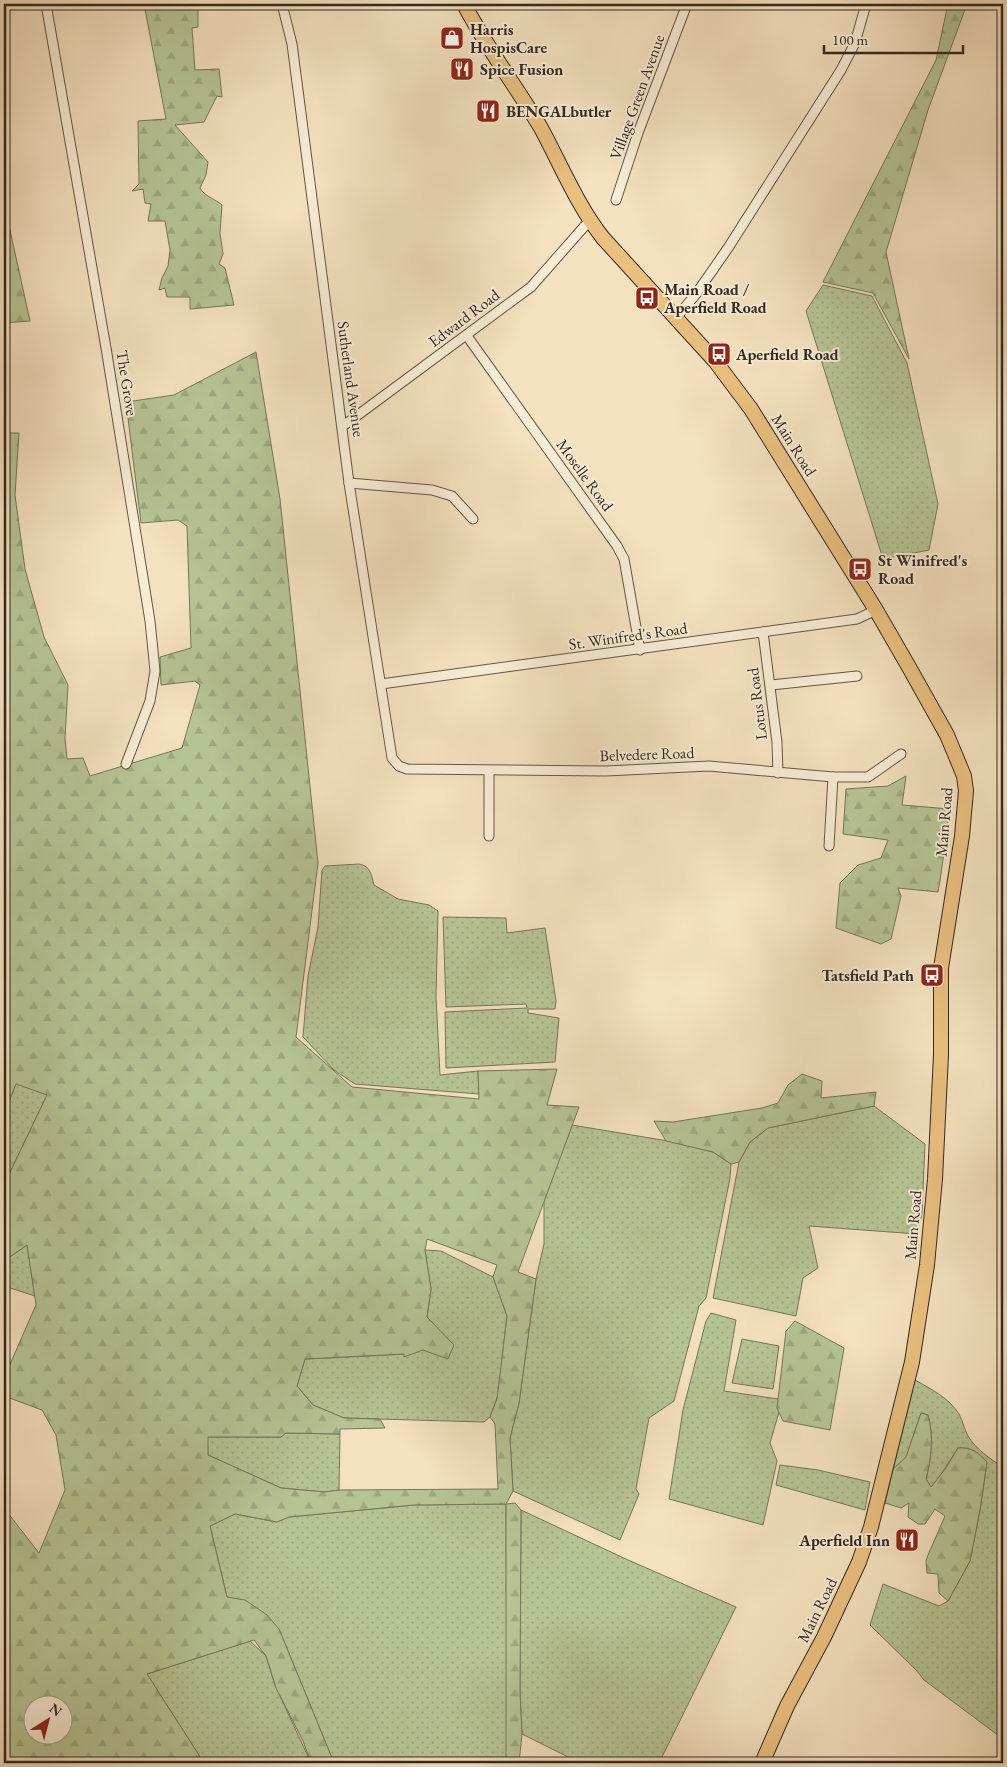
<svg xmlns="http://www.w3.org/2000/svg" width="1007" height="1767" viewBox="0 0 1007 1767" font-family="'EB Garamond',serif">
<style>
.grass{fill:url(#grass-dots);stroke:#75765a}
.forest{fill:url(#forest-firs);stroke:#75765a;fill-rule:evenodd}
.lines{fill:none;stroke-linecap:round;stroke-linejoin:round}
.minor-casing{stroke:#645648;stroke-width:11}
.primary-casing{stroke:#342820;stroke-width:16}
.minor{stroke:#f8ecd5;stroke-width:9}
.primary{stroke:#eac080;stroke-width:14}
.labels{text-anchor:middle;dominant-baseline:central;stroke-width:4;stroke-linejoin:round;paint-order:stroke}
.poi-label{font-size:16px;font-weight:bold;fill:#342820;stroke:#f8ecd5;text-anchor:start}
.street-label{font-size:16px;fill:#342820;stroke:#f8ecd5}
</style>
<defs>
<pattern id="grass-dots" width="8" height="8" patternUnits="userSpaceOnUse" patternTransform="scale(1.25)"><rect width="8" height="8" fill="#b6c495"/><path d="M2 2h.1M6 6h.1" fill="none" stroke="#9da880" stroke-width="1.8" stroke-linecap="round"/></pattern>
<pattern id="forest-firs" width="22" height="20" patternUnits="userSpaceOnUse" patternTransform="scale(1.25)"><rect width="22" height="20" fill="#b6c495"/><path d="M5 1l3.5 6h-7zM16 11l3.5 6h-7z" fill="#9da880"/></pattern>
</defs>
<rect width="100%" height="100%" fill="#f4e1bf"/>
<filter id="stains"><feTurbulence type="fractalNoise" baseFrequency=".004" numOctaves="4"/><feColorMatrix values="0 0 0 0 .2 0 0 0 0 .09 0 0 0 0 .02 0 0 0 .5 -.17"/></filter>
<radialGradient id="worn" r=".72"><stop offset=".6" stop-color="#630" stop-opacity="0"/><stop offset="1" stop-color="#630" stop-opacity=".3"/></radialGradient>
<g class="grass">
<polygon points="823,285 872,296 907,363 938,504 929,550 883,559 806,311"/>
<path d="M4,355C11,375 11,397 4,416Z"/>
<path d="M359,864C371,866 371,875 374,885L398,899L429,905L438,911L436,997L440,1075L478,1071L479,1094L355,1084L334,1070L303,1037L308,976L318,927L322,870L325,866Z"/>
<polygon points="443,917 506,918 507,933 545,928 556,1001 555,1009 528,1009 528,1013 559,1018 555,1062 446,1068 445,1012 527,1008 526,1004 446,1007"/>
<polygon points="16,1083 47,1095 4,1185 4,1114"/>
<polygon points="874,1106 925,1144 922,1214 917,1234 809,1226 818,1268 803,1278 796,1316 713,1298 739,1162 750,1142 768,1128"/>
<polygon points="572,1125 674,1142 713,1152 731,1164 730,1178 706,1298 699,1306 674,1401 649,1418 636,1489 639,1494 620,1540 513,1491 510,1438 519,1403 536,1279 544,1244 544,1201"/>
<polygon points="27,1245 35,1296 4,1286 4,1261"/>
<polygon points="425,1250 441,1251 493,1277 507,1316 498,1395 490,1417 484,1422 344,1418 313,1405 297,1386 305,1359 406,1354 434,1324 427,1317 431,1289"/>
<polygon points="711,1313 736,1320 724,1391 778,1399 779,1412 770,1443 777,1461 763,1525 669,1499 683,1410 706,1321"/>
<polygon points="742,1339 779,1346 773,1389 732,1383"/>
<path d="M915,1380C931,1389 949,1398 959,1414C963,1421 964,1429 968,1436C976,1449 990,1459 1003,1467V1739L924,1680L917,1671L870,1625L883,1584L939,1606L948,1601L970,1561L980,1510L987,1462C978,1452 971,1447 958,1448L932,1488L926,1479C931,1460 934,1435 928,1415L921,1413L906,1458L893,1469Z"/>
<polygon points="286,1433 340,1434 339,1490 325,1492 281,1488 208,1455 207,1437 281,1437"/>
<polygon points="780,1465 818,1470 870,1482 865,1510 776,1485"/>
<polygon points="506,1504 507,1763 334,1763 279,1629 227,1597 210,1526 235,1514 277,1522 289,1517 414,1505"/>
<polygon points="521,1510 628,1560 736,1607 659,1763 580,1763 522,1734 520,1693"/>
<polygon points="250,1641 266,1656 275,1685 311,1763 204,1763 147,1674"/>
</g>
<g class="forest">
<path d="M144,4H200L198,8V27L192,28L195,70L219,69L222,97L217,96L204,122L175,125L208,162L206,175L200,188C204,196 215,199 222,205L220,233L223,254L219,264L225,268L234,305L190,309V297H167L165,288L159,290L162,278L168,266L170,250L165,221H148L151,204L145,203L143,189L132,191L139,184L138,121L166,119Z"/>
<polygon points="948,4 967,4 928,110 886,252 909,359 873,293 823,282 936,60"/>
<polygon points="4,203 30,321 4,323"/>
<path d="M256,352L280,499L318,863L296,1037L352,1087L479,1099L478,1071L557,1069L547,1105L579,1107L518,1272L536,1279L519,1403L510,1438L513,1491L506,1504L515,1503L521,1510L520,1693L522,1734L519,1763H506V1504L414,1505L289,1517L277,1522L235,1514L210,1526L227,1597L245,1600L267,1615L279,1629L334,1763H311L303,1741L276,1688L266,1656L254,1640L147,1674L204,1763H4V1508L39,1553L65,1490L56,1435L42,1410L4,1396V1378L36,1305L27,1245L4,1261V1185L47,1095L16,1084L4,1114V433H19L15,495L25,569L44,637L68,685L65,738L67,759L83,758L90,776L182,748L200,685L195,681L161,685L160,657L191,648L187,526L178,520L141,523L126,402L174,395ZM427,1239L497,1265L493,1277L507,1316L497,1399L490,1417L495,1424L498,1489L339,1490L325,1492L281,1488L208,1455V1437H281L286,1433L340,1434V1429L385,1428L380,1419L344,1418L313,1405L297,1386L305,1359L404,1354V1357L423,1350L448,1359L454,1345L427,1317L431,1289L425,1250ZM32,1704H62V1734H32Z"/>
<polygon points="906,776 902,805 950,809 940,881 938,892 898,888 901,896 891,939 881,944 836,928 840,883 858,865 881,858 888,840 843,834 846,789 888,786"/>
<polygon points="802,1074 822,1081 821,1098 876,1092 874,1106 768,1128 750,1142 739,1162 731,1164 713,1152 666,1141 654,1121 673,1122 762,1108 778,1103 788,1085"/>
<polygon points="795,1321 844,1348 830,1430 783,1421 777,1408 778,1399 786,1331"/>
<path d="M921,1413L928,1415C934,1435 931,1460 926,1479L931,1487L946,1468L958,1448C971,1447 978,1452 987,1462L980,1510L970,1561L948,1601L939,1593L938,1574L927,1573L926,1561L928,1555L945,1516L935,1509L925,1524H918L908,1517L909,1503L901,1508L885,1503L893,1469L906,1457Z"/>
</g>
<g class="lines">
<g class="minor-casing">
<g id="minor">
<polyline points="46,4 106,348 150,621 155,671 150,701 126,764"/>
<polyline points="282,4 292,44 349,483 392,758 399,766 407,769 606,771 709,766 833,777 868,777 901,754"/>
<polyline points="616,200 638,133 687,4"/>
<polyline points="676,318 696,294 728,248 841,70 855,43 866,4"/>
<polyline points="467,336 617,546 624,559 640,650"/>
<polyline points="343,426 531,287 590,220"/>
<polyline points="349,483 432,490 452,496 473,519"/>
<polyline points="763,632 777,742 778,773"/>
<polyline points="381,684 857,619 876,610"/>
<polyline points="771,685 857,676"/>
<polyline points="489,771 489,836"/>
<polyline points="829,846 833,777"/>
</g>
</g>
<g class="primary-casing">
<path id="primary" d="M464,4C486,47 516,86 541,128C561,165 577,205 603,238L715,361L751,409L876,610L910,669L947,735L964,776L966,791L962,836L941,968V1055L935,1179L927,1265L912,1362L871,1527L859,1562L824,1637L787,1706L762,1763"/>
</g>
<use href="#minor" class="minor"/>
<use href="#primary" class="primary"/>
</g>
<defs>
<g id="shop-square" transform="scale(1.25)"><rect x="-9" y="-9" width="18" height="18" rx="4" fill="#8f2418" stroke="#f8ecd5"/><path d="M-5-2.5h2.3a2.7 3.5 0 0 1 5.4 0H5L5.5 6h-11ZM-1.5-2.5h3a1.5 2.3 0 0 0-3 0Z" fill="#fff"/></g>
<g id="restaurant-square" transform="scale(1.25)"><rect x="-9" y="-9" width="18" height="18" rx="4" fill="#8f2418" stroke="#f8ecd5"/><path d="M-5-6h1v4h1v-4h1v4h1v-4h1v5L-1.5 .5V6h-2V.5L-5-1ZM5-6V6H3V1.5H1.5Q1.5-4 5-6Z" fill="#fff"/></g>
<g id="bus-square" transform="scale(1.25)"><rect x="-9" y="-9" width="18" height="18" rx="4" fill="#8f2418" stroke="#f8ecd5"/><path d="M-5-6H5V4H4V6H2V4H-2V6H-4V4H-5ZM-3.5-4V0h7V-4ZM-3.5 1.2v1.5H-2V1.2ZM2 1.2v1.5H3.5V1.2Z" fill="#fff"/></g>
</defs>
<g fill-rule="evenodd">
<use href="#shop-square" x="452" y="38"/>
<use href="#restaurant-square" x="462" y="69"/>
<use href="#restaurant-square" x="488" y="111"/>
<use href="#bus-square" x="647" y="298"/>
<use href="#bus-square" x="719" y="354"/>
<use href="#bus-square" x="860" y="569"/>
<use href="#bus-square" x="932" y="975"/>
<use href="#restaurant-square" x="907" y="1540"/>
</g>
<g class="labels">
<g class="poi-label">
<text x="470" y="29">Harris<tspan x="470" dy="18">HospisCare</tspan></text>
<text x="480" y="69">Spice Fusion</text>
<text x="506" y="111">BENGALbutler</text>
<text x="664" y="289">Main Road /<tspan x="664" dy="18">Aperfield Road</tspan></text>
<text x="736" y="354">Aperfield Road</text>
<text x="878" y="560">St Winifred's<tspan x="878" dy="18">Road</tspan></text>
<text x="914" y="975" text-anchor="end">Tatsfield Path</text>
<text x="890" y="1540" text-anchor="end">Aperfield Inn</text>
</g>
<g class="street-label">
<text transform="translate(637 97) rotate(-70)">Village Green Avenue</text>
<text transform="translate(464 318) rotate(-37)">Edward Road</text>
<text transform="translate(351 379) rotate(82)">Sutherland Avenue</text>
<text transform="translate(127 383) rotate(81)">The Grove</text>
<text transform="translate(794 445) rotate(58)">Main Road</text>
<text transform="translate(585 475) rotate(54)">Moselle Road</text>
<text transform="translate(628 636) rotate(-8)">St. Winifred's Road</text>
<text transform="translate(757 704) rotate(-97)">Lotus Road</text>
<text transform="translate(647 754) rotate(-2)">Belvedere Road</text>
<text transform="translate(944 822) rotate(-85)">Main Road</text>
<text transform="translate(913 1225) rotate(-85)">Main Road</text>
<text transform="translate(817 1610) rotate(-64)">Main Road</text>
</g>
</g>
<rect width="1007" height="1767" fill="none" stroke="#f4e1bf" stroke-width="20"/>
<rect x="5" y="5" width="997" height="1757" fill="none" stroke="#342820" stroke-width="2.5"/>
<rect x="10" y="10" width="987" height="1747" fill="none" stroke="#342820"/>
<g transform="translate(48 1720) rotate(36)"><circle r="24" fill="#f8ecd5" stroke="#aa9e8d"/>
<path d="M0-4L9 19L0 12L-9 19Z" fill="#8f2418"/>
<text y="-8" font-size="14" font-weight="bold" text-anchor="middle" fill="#342820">N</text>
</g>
<path d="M824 45v8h139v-8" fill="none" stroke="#342820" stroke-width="2.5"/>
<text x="832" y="45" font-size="15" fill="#342820" stroke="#f8ecd5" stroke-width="4" paint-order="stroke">100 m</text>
<rect width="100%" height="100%" filter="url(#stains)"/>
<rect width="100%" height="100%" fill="url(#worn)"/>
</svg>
